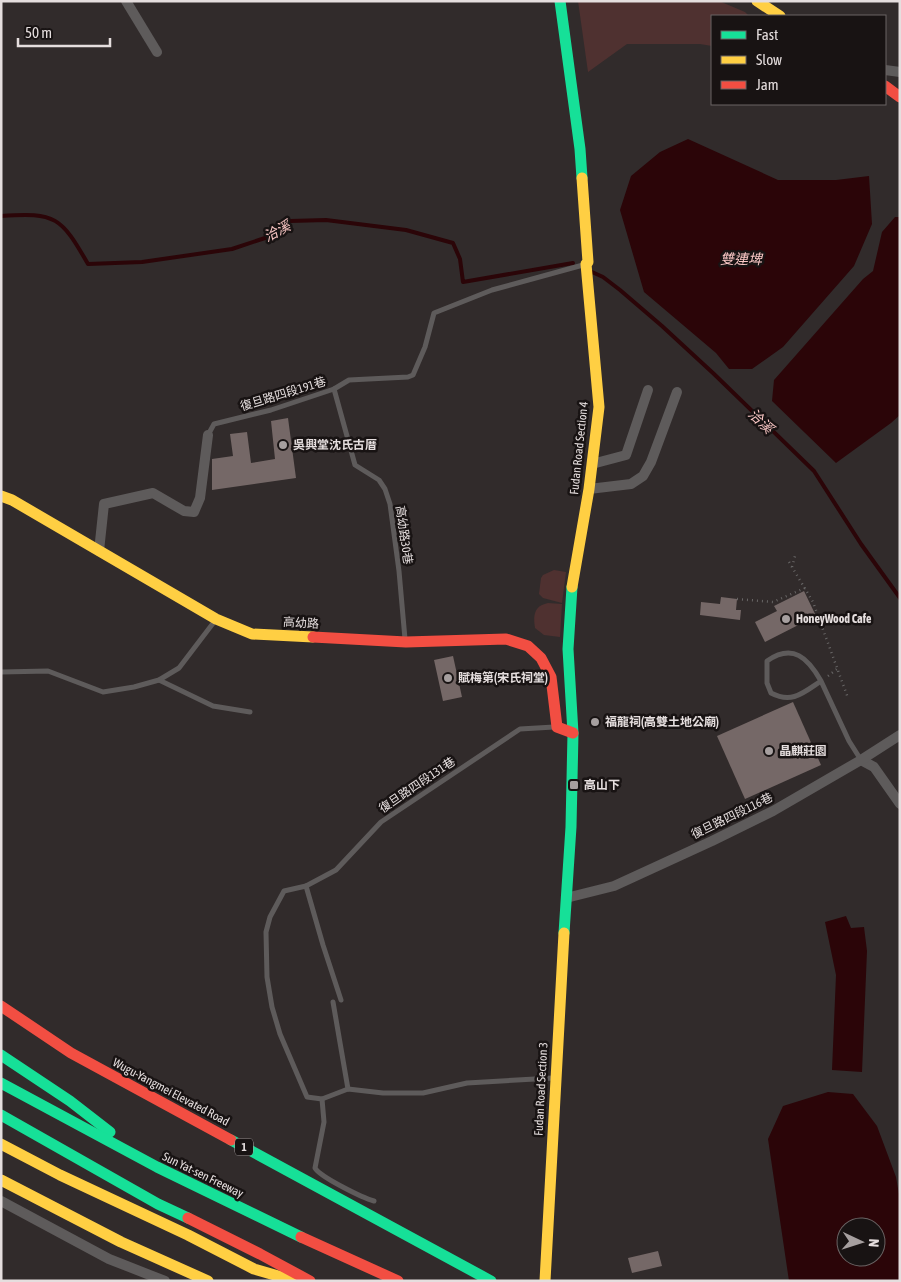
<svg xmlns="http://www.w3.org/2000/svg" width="901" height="1282" viewBox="0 0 901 1282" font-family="'Asap Condensed','Noto Sans TC',sans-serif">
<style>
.green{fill:#4f3130}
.water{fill:#2b0508;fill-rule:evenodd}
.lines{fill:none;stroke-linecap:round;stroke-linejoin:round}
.stream{stroke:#2b0508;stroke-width:4}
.building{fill:#756867}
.path{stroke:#686666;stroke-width:2.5;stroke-dasharray:1 4;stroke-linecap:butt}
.lane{stroke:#5e5b5b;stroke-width:5}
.street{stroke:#5e5b5b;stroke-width:10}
.fast{stroke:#16e098;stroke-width:11}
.slow{stroke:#ffcf43;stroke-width:11}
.jam{stroke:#f24e42;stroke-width:11}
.poi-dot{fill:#a69f9f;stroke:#181313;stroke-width:2}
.labels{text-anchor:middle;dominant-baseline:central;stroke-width:5;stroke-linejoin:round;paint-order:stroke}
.shield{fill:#181313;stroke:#a8a1a1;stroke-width:1}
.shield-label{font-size:11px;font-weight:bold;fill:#e5dede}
.street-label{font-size:12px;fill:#e5dede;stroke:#181313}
.poi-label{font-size:12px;font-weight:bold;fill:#e5dede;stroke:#181313;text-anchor:start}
.water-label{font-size:14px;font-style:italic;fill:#fac7c5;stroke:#181313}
</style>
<rect width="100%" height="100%" fill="#312b2b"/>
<g class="green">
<polygon points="578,1 719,1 745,12 749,16 712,16 712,46 700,44 627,44 588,72"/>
<polygon points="554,570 566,572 562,603 543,598 539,594 541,578 543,575"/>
<path d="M548,603L562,604L560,637L544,635L535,628C533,615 534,606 548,603Z"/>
</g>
<g class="water">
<polygon points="688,139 778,180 836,180 869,176 872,224 854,266 783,347 752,369 729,369 716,353 644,292 620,210 631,176 660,152"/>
<polygon points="895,217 900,217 900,415 891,423 836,463 772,401 774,380 863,279 873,271 882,232"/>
<polygon points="846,916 851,928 864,927 867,951 862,1072 832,1070 836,975 825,922"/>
<path d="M828,1092L853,1094L877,1126L896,1177L900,1200V1281H789L768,1139L783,1106ZM846,1227H876V1257H846Z"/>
</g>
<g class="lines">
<g class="stream">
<path d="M1,216C56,212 61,217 88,264L142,262L232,249L265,238L290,221L326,220L406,230L453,243L460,259L463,282L573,263"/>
<polyline points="592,272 603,277 620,290 662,326 714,374 814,471 861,544 900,598"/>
</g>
</g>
<g class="building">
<polygon points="288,418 296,478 212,490 212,459 233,456 230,434 247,432 251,463 275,459 271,421"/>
<polygon points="804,591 816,616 765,642 755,622 777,611 774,606"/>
<polygon points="721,597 737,599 736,610 741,610 740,620 700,615 701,602 720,604"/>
<polygon points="453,656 462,697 443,701 434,660"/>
<polygon points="793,702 821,765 745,799 717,736"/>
<polygon points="658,1251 662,1266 632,1273 628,1258"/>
</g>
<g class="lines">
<g class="path">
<polyline points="789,562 813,602 848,698"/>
<polyline points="792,567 795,556"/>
<polyline points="737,599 773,602 805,588"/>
<polyline points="828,676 837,669"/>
</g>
<g class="lane">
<polyline points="334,389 355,465 379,480 385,489 390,504 399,571 405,639"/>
<polyline points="208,435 214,424 271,410 334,389 349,380 408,377 413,375 425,347 434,313 492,290 583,265"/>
<polyline points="1,672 48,671 103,692 134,687 159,680 179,668 214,622"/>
<polyline points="159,680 213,706 250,712"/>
<path d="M821,681C803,693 792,704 771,693L767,683V661C793,643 808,658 821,681L849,741L861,760"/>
<polyline points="306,886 323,945 341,1000"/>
<polyline points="333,1002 348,1089"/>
<polyline points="322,1099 348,1089 383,1093 423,1093 467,1083 553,1078"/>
<path d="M374,1201C363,1198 320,1177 315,1168L324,1122L322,1099L307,1097L280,1034L272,1007L267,977L266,932L270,917L284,891L306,886L336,870L381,822L520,729L554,727"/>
</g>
<g class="street">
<polyline points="126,1 157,52"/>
<polyline points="885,70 900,72"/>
<polyline points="592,464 626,455 648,390"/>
<polyline points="589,489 631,484 643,476 651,462 677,392"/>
<polyline points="99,551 104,504 153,493 184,511 194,512 200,498 208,435"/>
<polyline points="861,760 874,767 900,804"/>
<polyline points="566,898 614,886 712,841 773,811 861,760 900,735"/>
<polyline points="1,1201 109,1259 165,1281"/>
</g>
<g class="fast">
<polyline points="560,1 580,149 582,178"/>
<polyline points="564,933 571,827 573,733 568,649 572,587"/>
<polyline points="1,1055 70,1101 110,1132"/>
<polyline points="1,1083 157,1167 301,1237"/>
<polyline points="1,1115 158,1204 188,1218"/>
<polyline points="231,1140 491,1281"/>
</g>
<g class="slow">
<polyline points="757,1 780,16"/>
<polyline points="1,496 12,500 216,619 252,634 313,637"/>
<polyline points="572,587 589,489 599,407 586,264 588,262 582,178"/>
<polyline points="1,1144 60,1175 188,1235 254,1269 292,1280"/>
<polyline points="1,1180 121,1242 208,1281"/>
<polyline points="545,1281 564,933"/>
</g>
<g class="jam">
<polyline points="885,86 900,97"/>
<polyline points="313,637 406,642 506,639 528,646 541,658 551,677 557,727 573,733"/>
<polyline points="1,1006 71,1053 231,1140"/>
<polyline points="188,1218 260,1254 310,1281"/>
<polyline points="301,1237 398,1281"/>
</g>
</g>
<g class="poi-dot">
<circle cx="283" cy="445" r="5"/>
<circle cx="786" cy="619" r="5"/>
<circle cx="448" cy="678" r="5"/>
<circle cx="595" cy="722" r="5"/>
<circle cx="769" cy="751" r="5"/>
<rect x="569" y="780" width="10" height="10" rx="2.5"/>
</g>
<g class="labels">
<rect class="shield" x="235" y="1138.5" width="18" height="17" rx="4"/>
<g class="shield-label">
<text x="244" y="1147">1</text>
</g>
<g class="street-label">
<text transform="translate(283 394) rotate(-17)">復旦路四段191巷</text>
<text transform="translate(579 448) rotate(-84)">Fudan Road Section 4</text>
<text transform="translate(404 535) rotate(82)">高幼路30巷</text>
<text transform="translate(301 623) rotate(3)">高幼路</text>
<text transform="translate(417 785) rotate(-34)">復旦路四段131巷</text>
<text transform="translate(732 816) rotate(-26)">復旦路四段116巷</text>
<text transform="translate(541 1089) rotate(-87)">Fudan Road Section 3</text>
<text transform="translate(171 1092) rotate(28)">Wugu-Yangmei Elevated Road</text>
<text transform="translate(203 1175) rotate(26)">Sun Yat-sen Freeway</text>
</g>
<g class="poi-label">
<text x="293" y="445">吳興堂沈氏古厝</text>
<text x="796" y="619">HoneyWood Cafe</text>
<text x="458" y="678">賦梅第(宋氏祠堂)</text>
<text x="605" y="722">福龍祠(高雙土地公廟)</text>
<text x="779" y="751">晶麒莊園</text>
<text x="584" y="785">高山下</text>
</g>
<g class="water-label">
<text transform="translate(277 231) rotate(-28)">洽溪</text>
<text x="741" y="259">雙連埤</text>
<text transform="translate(761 421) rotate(43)">洽溪</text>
</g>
</g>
<rect width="901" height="1282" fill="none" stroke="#e5dede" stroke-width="5"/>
<rect x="711" y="15" width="175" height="90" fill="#181313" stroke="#6a6464"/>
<rect x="721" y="31" width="25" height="8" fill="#16e098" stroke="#6a6464"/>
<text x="756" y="40" font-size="15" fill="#e5dede">Fast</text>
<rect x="721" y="56" width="25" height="8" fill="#ffcf43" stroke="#6a6464"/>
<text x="756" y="65" font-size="15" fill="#e5dede">Slow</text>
<rect x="721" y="81" width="25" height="8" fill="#f24e42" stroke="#6a6464"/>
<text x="756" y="90" font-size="15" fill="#e5dede">Jam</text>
<g transform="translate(861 1242) rotate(94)"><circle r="24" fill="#181313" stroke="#6a6464"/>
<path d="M0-4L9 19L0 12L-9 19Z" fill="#a69f9f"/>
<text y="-8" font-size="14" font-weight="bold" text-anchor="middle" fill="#e5dede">N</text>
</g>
<path d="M18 38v8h92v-8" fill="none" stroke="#e5dede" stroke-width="2.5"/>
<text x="25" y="38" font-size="15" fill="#e5dede" stroke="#181313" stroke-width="4" paint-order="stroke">50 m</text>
</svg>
